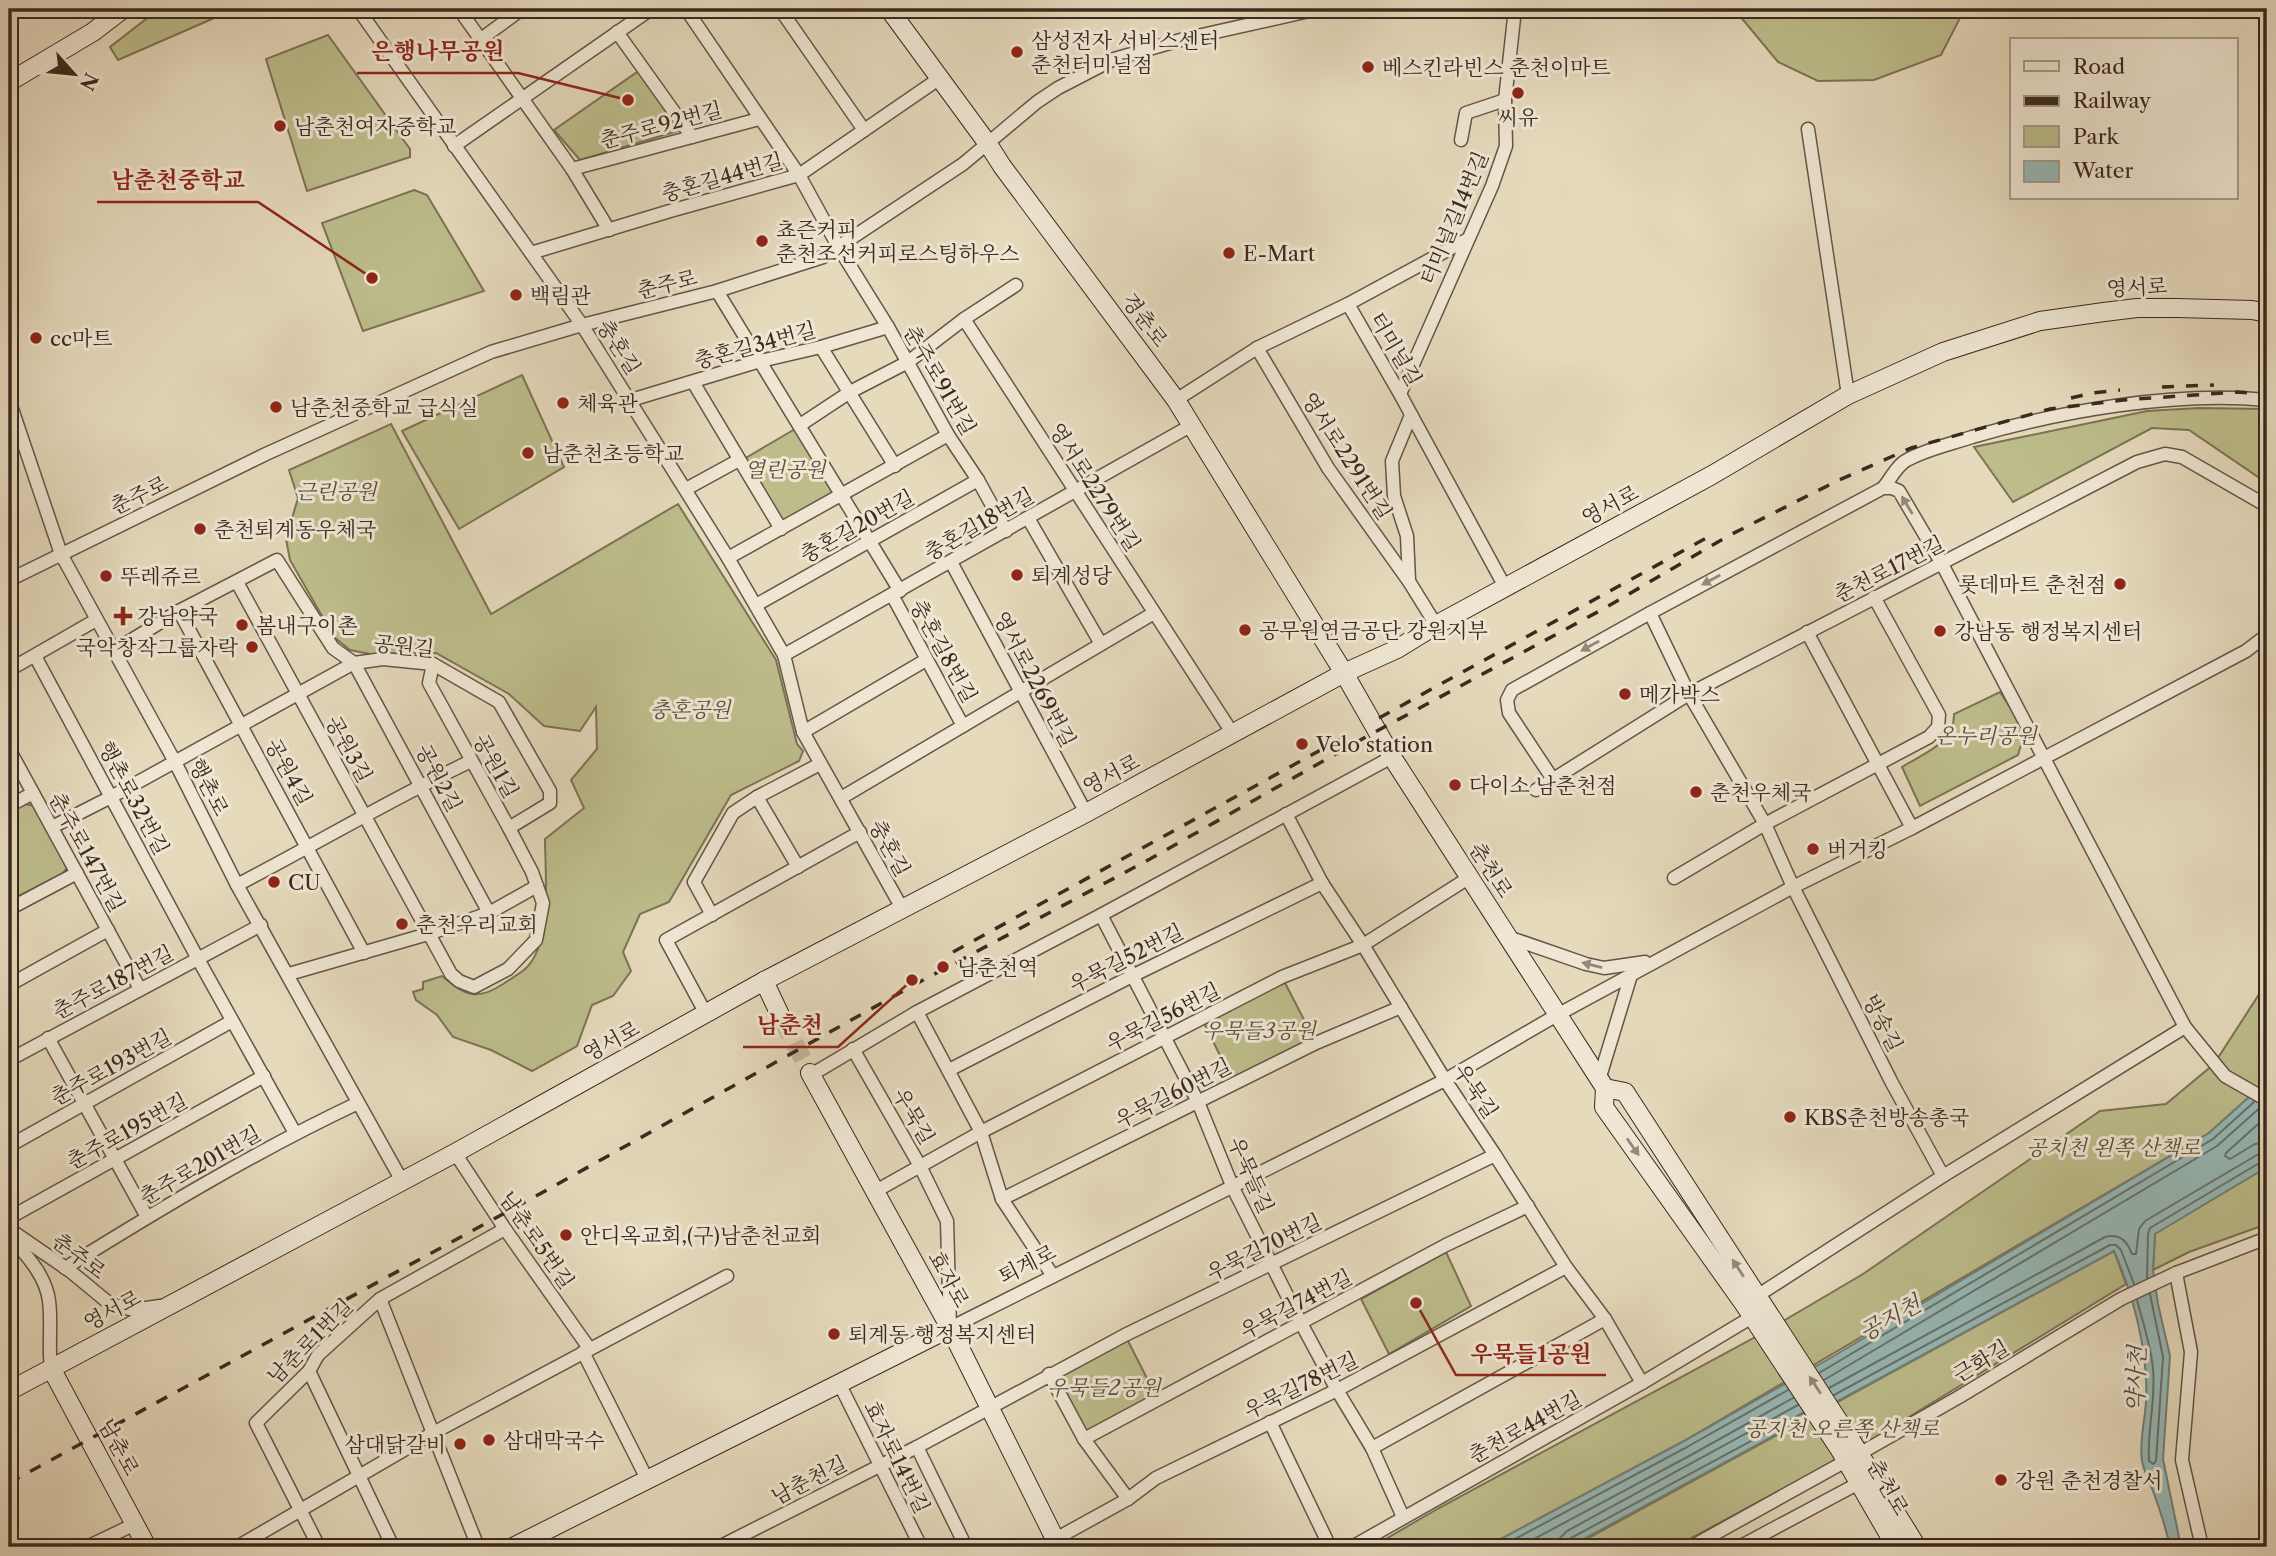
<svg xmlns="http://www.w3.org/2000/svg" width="2276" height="1556" viewBox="0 0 2276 1556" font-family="'Libre Caslon Text','Noto Serif KR',serif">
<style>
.green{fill:#bdbd8c;stroke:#7c7356;stroke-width:2}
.water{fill:#97bab8;stroke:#72807b;stroke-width:2}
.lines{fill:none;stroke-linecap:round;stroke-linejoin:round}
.shore{stroke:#68726c;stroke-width:2}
.secondary-tunnel{stroke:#c4b79e;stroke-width:18;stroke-dasharray:18 9;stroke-linecap:butt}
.street-casing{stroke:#655547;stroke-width:15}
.secondary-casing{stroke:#3a2920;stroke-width:20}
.street{stroke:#efe7d4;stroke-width:12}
.secondary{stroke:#efe7d4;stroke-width:18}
.rail{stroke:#3a2920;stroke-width:3.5;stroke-dasharray:12 12;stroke-linecap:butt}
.oneway{fill:#94887a}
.poi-dot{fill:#8f2418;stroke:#efe7d4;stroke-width:2.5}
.labels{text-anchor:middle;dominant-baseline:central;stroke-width:6;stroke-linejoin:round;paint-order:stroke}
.poi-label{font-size:21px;fill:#3a2920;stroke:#efe7d4;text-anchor:start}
.street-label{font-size:21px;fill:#3a2920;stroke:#efe7d4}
.park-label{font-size:21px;font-style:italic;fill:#5b4e3b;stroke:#efe7d4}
.water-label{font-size:23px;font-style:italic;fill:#514d46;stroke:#efe7d4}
.leader{fill:none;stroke:#8f2418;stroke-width:2.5}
.callout-dot{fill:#8f2418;stroke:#efe7d4;stroke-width:2.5}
.callout-label{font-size:23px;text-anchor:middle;font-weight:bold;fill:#8f2418;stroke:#efe7d4;stroke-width:6;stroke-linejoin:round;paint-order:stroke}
</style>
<rect width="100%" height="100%" fill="#e6dabd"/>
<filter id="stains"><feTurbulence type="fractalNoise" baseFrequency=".00286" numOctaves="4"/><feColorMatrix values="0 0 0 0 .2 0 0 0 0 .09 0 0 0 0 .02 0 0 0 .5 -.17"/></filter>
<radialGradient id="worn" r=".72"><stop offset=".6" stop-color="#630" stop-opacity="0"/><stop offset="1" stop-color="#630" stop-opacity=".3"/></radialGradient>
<g class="green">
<polygon points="159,9 235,9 118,60 110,47"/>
<polygon points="1734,9 1957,9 1960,18 1941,55 1874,80 1818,81 1778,62"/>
<polygon points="328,35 410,149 410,157 307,191 266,59"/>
<polygon points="640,70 678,131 580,160 554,130"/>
<polygon points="414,190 427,195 484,291 363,331 322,223"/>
<polygon points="522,375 564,467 459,529 402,431"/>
<polygon points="2199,408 2267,409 2267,483 2189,430 2152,428 2013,502 1974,447 2147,411"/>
<path d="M391,424L491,614L678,504L776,660L797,744L803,751L799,761L731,795L669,902L640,914L623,952L631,971L613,996L592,1005L577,1046L532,1071L491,1050L453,1037L437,1015L416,1000L413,992L423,989V982L442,976C465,995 476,1002 503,984C510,979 518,975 525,969C553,944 545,874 545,839L584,808L571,780L597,749L596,707L580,731L544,726L509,694L436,653L370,654L350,650L334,637L290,560L286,539L298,498L289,470Z"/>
<polygon points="795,429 834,495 784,524 744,459"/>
<path d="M2000,692L2019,721L2023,738L2018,755L1920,806L1902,767C1924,753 1955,743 1954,714Z"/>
<polygon points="25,804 35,806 67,868 62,874 9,901 9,812"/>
<polygon points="1282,977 1316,1043 1234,1084 1202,1019"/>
<polygon points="2267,982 2267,1081 2209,1133 1684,1441 1486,1547 1372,1547 1439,1508 1763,1333 1863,1274 2100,1111 2166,1104 2214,1064"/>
<polygon points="2267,1167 2267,1224 2189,1252 2153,1270 2155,1233"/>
<polygon points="2114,1251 2126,1284 1860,1447 1675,1547 1572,1547"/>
<polygon points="1446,1252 1471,1306 1389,1354 1361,1299"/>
<polygon points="1125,1335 1158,1400 1084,1439 1049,1374"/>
</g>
<path class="water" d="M2267,1081V1167L2155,1234L2153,1270L2158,1304L2170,1356L2163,1459L2181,1547H2170C2166,1528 2160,1510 2153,1491C2149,1481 2144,1471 2142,1461C2139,1441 2145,1421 2146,1402C2149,1354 2133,1294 2114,1251L1569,1547H1486L1684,1441L1827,1360L2209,1133Z"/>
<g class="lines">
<g class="shore">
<polyline points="2267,1116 2226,1153 2225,1156 2230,1159 2255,1144 2267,1142"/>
<polyline points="2147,1278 2148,1234 2150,1228 2261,1162 2267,1161"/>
<path d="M2137,1300C2143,1323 2151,1346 2153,1369C2156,1400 2147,1430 2149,1461L2153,1464L2156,1461L2163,1357L2150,1294"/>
<polyline points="1819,1373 2213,1139 2254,1102"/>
<polyline points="1824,1380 2217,1146 2262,1106"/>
<path d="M1829,1388L2105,1237C2120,1233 2127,1241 2132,1254H2136L2139,1229L2145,1221L2257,1155L2267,1153"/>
<polyline points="1834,1395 2110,1245 2116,1245 2121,1250 2134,1284"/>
<polyline points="1500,1547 1687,1447 1788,1390"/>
<polyline points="1519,1547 1691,1455 1793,1398"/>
<polyline points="1558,1547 1560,1538 1567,1531 1798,1405"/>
<polyline points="1567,1547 1568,1542 1571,1538 1803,1413"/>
</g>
<polyline class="secondary-tunnel" points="782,1019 810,1073"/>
<g class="street-casing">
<g id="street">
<polyline points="358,9 582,325 728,558 784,655 803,732 903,910"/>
<polyline points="459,9 572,169 609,230"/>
<polyline points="686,9 799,175 839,248 888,327 948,435 978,480 1006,531"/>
<polyline points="780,9 864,130"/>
<polyline points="617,32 692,137"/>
<polyline points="481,39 522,9"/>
<polyline points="1808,129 1848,395"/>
<polyline points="1461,140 1466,113 1505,100"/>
<polyline points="454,146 651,9"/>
<polyline points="572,169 759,119"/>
<polyline points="531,253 670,211 799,175 940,78"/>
<polyline points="717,291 900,591"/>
<polyline points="1348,304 1400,394 1505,587"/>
<polyline points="964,319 1233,734"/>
<polyline points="821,347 895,466"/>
<polyline points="1257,348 1328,468 1410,583 1436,625"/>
<polyline points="693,382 781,529"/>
<polyline points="1400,394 1492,186 1506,146 1505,100 1515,9"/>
<polyline points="9,400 61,554 175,762 237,885 402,1181"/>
<polyline points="631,400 760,361 821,347 888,327"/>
<polyline points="1176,400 1257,348 1348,304 1468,239"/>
<polyline points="800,425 850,392 908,362 964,319 1016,285"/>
<path d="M1883,488C1890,480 1897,465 1907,460C1927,449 1951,444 1972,437C2061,411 2175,391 2267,400"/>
<polyline points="686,489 739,460"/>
<polyline points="1028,518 1101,644"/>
<polyline points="728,558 948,435"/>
<polyline points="951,562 1086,813"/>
<polyline points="9,580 266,454 491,352 582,325 717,291 823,257 963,164 1037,102 1058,88 1114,59 1184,39 1318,9"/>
<polyline points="1409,580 1407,536 1394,496 1392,461 1411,415"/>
<polyline points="237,582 451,974 459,981 474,987 508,969 536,940 543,903 532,872 509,828 429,683 433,664"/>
<polyline points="892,595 963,726"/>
<polyline points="756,605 978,480"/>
<polyline points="179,611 364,953"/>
<polyline points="1650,613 1689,694 1765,824 1793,887 1892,1083 1943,1176"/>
<polyline points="1807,632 1912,828"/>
<polyline points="115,650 179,611 277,560 333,648 354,663 383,659 433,664 499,702 550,791 550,803 509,828"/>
<polyline points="784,655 1192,425"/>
<polyline points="35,656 198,959 295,1133"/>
<polyline points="354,663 489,913"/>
<polyline points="9,670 96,620"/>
<polyline points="803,732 926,660"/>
<polyline points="9,749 140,989"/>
<polyline points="1554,781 1509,713 1507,700 1512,690 1650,613 1883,488 1892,488 1899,491 1942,564 2185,1027 2225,1076 2267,1100"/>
<polyline points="1536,790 1689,694 2137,462 2165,454 2182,457 2267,506"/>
<polyline points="757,797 798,867"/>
<polyline points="841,798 1154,613"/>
<polyline points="9,806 33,793"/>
<polyline points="1286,814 1322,883 1363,945 1445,1080 1495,1155 1566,1267 1605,1319 1642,1383"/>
<polyline points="52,827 111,797 354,663"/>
<polyline points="1674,878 1765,824 1929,737 1938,727 1939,715 1874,597"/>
<path d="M237,885C316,844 391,799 471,761"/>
<polyline points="9,909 77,873"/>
<polyline points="712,915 694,882 733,813 757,797 820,764"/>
<polyline points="1101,915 1198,1102 1233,1188 1301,1323 1337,1390 1372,1448 1403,1517"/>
<polyline points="1508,937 1586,964 1604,968 1645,962"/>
<polyline points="289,974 428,934 489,913 537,886"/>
<polyline points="9,985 108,930"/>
<polyline points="917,1012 981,1132 1002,1199 1053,1276"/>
<polyline points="706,1014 666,940 860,832"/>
<polyline points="48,1038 147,1217"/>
<polyline points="853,1049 920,1166 947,1221 950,1328 1445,1080 1557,1015 1793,887 1912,828 2246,651 2267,635"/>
<polyline points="9,1060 261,925"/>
<polyline points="949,1070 1132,976 1322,883"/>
<polyline points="811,1075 917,1012 1101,915 1392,757"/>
<polyline points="1599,1080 1631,975"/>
<polyline points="9,1146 232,1021"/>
<polyline points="455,1153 505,1229 589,1348"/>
<polyline points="874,1192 981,1132 1282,977 1363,945 1470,877"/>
<polyline points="1002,1199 1316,1043 1401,1007"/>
<polyline points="9,1218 264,1076"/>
<polyline points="9,1229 70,1271 110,1304 133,1310 160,1306"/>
<path d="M9,1235C25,1254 46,1275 49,1301C52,1323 48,1346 51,1368"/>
<path d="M65,1268C160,1209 256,1151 358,1103"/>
<polyline points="2176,1273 2191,1352 2182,1460 2202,1547"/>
<polyline points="1757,1296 1943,1176 2185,1027"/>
<polyline points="380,1299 478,1547"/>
<polyline points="583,1352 648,1481"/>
<polyline points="309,1371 393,1547"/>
<polyline points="1049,1374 1084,1439 1128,1499"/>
<polyline points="839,1383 921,1547"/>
<polyline points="1270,1422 1330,1547"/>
<polyline points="1084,1439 1446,1245 1528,1206"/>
<polyline points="917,1447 966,1547"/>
<polyline points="1372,1448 1605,1319"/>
<polyline points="1859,1454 1959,1397 2121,1299 2176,1273 2267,1238"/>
<polyline points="87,1547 135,1524"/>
<polyline points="237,1547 433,1433 727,1276"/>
<polyline points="319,1547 256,1423 309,1371 318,1355 380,1299 505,1229"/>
<polyline points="719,1547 917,1447 1125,1335 1495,1155"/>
<polyline points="1041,1547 1128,1499 1156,1478 1337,1390 1566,1267"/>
<polyline points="1352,1547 1642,1383 1752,1317"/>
<polyline points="1691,1547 1846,1461"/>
<polyline points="1739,1547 1859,1483"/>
</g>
</g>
<g class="secondary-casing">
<g id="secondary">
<polyline points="889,9 988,144 1002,166 1176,400 1344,673 1392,757 1605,1088 1604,1107 1744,1304 1840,1450 1896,1547"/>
<polyline points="9,82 93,32 123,9"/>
<polyline points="764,981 782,1019"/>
<polyline points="810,1073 950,1328 1059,1547"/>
<polyline points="1605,1088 1625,1092 1852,1442 1917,1547"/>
<polyline points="51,1368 147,1547"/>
<polyline points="9,1391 455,1153 764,981 1086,813 1344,673 1397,649 1436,625 1712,475 1848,395 1943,352 2040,321 2104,312 2137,308 2177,308 2252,310 2267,313"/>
<polyline points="513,1547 950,1328"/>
</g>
</g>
<use href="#street" class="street"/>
<use href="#secondary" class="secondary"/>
<g class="rail">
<polyline points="2162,387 2214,385"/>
<polyline points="2071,398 2092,393 2120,390"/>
<polyline points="1379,718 1710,536"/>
<polyline points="953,952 1348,735"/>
<polyline points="9,1483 547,1190 914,985 1150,859 1364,738 1605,608 1728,536 1837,481 1911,448 2050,409 2123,400 2237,392 2267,394"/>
</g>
</g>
<defs><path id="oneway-solid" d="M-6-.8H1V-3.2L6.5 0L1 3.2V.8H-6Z" transform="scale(1.75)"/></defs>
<g class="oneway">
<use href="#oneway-solid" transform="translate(1907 505) rotate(-121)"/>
<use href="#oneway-solid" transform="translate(1711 580) rotate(152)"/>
<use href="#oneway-solid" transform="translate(1590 646) rotate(151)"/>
<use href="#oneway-solid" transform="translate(1592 965) rotate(-166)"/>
<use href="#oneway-solid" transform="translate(1633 1147) rotate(55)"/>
<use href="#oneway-solid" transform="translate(1738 1268) rotate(-123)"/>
<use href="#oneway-solid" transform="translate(1815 1385) rotate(-123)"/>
</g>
<g class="poi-dot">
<circle cx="1017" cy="52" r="7"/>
<circle cx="1368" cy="67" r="7"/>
<circle cx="1518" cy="93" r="7"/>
<circle cx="280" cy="126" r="7"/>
<circle cx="762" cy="241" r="7"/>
<circle cx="1229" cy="253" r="7"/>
<circle cx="516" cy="295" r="7"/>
<circle cx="36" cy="338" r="7"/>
<circle cx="563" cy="403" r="7"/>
<circle cx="276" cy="407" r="7"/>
<circle cx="528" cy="453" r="7"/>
<circle cx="200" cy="529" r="7"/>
<circle cx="1017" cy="575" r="7"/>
<circle cx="106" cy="576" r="7"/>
<circle cx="2120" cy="584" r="7"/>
<path d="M119.5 605.5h7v7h7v7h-7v7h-7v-7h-7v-7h7z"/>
<circle cx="242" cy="625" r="7"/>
<circle cx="1245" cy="630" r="7"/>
<circle cx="1940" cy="631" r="7"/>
<circle cx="252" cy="647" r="7"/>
<circle cx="1625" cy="694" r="7"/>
<circle cx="1302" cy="744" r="7"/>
<circle cx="1455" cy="785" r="7"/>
<circle cx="1696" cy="792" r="7"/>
<circle cx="1813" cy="849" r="7"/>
<circle cx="274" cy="882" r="7"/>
<circle cx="402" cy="924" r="7"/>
<circle cx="943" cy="967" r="7"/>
<circle cx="1790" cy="1117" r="7"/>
<circle cx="566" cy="1235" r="7"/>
<circle cx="834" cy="1334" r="7"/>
<circle cx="489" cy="1440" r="7"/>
<circle cx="460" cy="1444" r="7"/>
<circle cx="2001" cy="1480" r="7"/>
</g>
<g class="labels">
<g class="poi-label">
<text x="1031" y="40">삼성전자 서비스센터<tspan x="1031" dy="24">춘천터미널점</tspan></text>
<text x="1382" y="67">베스킨라빈스 춘천이마트</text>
<text x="1518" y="117" text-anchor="middle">씨유</text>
<text x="294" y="126">남춘천여자중학교</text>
<text x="776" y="229">쵸즌커피<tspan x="776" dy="24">춘천조선커피로스팅하우스</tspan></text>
<text x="1243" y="253">E-Mart</text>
<text x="530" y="295">백림관</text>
<text x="50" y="338">cc마트</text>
<text x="577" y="403">체육관</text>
<text x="290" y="407">남춘천중학교 급식실</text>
<text x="542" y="453">남춘천초등학교</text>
<text x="214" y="529">춘천퇴계동우체국</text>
<text x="1031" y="575">퇴계성당</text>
<text x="120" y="576">뚜레쥬르</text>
<text x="2106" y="584" text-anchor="end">롯데마트 춘천점</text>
<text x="137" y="616">강남약국</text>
<text x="256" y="625">봄내구이촌</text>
<text x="1259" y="630">공무원연금공단 강원지부</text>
<text x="1954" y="631">강남동 행정복지센터</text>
<text x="238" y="647" text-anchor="end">국악창작그룹자락</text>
<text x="1639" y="694">메가박스</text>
<text x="1316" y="744">Velo station</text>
<text x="1469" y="785">다이소 남춘천점</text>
<text x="1710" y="792">춘천우체국</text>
<text x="1827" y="849">버거킹</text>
<text x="288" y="882">CU</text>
<text x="416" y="924">춘천우리교회</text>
<text x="957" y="967">남춘천역</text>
<text x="1804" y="1117">KBS춘천방송총국</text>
<text x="580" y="1235">안디옥교회,(구)남춘천교회</text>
<text x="848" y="1334">퇴계동 행정복지센터</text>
<text x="503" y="1440">삼대막국수</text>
<text x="446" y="1444" text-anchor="end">삼대닭갈비</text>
<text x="2015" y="1480">강원 춘천경찰서</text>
</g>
<g class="street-label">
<text transform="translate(661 125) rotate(-15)">춘주로92번길</text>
<text transform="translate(722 177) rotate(-16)">충혼길44번길</text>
<text transform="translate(1454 218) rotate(-67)">터미널길14번길</text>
<text transform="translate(667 284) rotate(-14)">춘주로</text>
<text transform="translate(2137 287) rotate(-3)">영서로</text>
<text transform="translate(1145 320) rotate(53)">경춘로</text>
<text transform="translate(755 345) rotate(-15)">충혼길34번길</text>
<text transform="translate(619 347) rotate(57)">충혼길</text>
<text transform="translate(1396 349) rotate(60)">터미널길</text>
<text transform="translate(940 380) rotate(60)">춘주로91번길</text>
<text transform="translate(1347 456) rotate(57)">영서로2291번길</text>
<text transform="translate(1095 487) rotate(57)">영서로2279번길</text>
<text transform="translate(139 495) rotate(-26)">춘주로</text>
<text transform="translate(1610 505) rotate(-28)">영서로</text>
<text transform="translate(979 524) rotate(-30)">충혼길18번길</text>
<text transform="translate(857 526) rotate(-29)">충혼길20번길</text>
<text transform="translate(1889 569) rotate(-27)">춘천로17번길</text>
<text transform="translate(404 646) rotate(6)">공원길</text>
<text transform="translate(944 651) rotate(61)">충혼길8번길</text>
<text transform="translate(1035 679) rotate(62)">영서로2269번길</text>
<text transform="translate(349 749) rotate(61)">공원3길</text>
<text transform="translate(496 766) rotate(61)">공원1길</text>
<text transform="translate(289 772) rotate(61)">공원4길</text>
<text transform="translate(1111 774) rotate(-28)">영서로</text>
<text transform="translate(439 778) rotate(62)">공원2길</text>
<text transform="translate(209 787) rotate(63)">행촌로</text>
<text transform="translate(134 798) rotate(62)">행촌로32번길</text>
<text transform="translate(890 848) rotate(61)">충혼길</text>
<text transform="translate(87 852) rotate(61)">춘주로147번길</text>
<text transform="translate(1491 870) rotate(57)">춘천로</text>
<text transform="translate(1126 958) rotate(-27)">우묵길52번길</text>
<text transform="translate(113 982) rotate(-28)">춘주로187번길</text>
<text transform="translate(1163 1017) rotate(-27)">우묵길56번길</text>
<text transform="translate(1883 1023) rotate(63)">방송길</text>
<text transform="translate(611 1041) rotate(-29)">영서로</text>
<text transform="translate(111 1067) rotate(-29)">춘주로193번길</text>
<text transform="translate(1476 1091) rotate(56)">우묵길</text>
<text transform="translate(1173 1093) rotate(-27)">우묵길60번길</text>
<text transform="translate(914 1116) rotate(60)">우묵길</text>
<text transform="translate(127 1131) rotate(-29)">춘주로195번길</text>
<text transform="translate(200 1165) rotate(-30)">춘주로201번길</text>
<text transform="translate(1251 1175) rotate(66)">우묵들길</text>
<text transform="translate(537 1240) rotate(55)">남춘로5번길</text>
<text transform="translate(1264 1247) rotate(-26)">우묵길70번길</text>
<text transform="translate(79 1256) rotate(37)">춘주로</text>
<text transform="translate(1027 1264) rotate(-27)">퇴계로</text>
<text transform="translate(949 1279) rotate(61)">효자로</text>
<text transform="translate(1296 1304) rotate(-28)">우묵길74번길</text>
<text transform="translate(112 1310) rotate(-28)">영서로</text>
<text transform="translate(310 1341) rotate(-45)">남춘로1번길</text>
<text transform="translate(1981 1361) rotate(-31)">근화길</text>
<text transform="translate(1301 1385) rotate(-26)">우묵길78번길</text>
<text transform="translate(1525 1427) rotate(-29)">춘천로44번길</text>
<text transform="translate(119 1447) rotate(62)">남춘로</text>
<text transform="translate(897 1457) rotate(64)">효자로14번길</text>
<text transform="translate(809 1480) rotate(-27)">남춘천길</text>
<text transform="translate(1888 1487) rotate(60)">춘천로</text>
</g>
<g class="park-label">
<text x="785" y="469">열린공원</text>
<text x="336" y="491">근린공원</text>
<text x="690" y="709">충혼공원</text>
<text x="1986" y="735">온누리공원</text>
<text x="1259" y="1030">우묵들3공원</text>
<text x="2113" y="1147">공치천 왼쪽 산책로</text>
<text x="1104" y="1387">우묵들2공원</text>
<text x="1842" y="1428">공지천 오른쪽 산책로</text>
</g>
<g class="water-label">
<text transform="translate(1890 1318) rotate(-29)">공지천</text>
<text transform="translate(2136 1379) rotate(-88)">약사천</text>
</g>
</g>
<path class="leader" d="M628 100L518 73H357M372 278L258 202H97M912 980L838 1047H743M1416 1303L1456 1375H1606"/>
<g class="callout-dot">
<circle cx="628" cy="100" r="7"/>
<circle cx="372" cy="278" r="7"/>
<circle cx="912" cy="980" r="7"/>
<circle cx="1416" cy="1303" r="7"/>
</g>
<g class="callout-label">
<text x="438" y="59">은행나무공원</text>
<text x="178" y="188">남춘천중학교</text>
<text x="790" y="1033">남춘천</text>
<text x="1531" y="1362">우묵들1공원</text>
</g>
<rect width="2276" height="1556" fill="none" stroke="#e6dabd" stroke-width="35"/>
<rect x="10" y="10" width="2255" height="1535" fill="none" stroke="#3a2920" stroke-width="3.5"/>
<rect x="18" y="18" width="2241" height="1521" fill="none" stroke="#3a2920" stroke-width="2"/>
<rect x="2010" y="38" width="228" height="161" fill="#efe7d4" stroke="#a79b8c" stroke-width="2"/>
<rect x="2024" y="61" width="35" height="10" fill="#efe7d4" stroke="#a79b8c" stroke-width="2"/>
<text x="2073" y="74" font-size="21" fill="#3a2920">Road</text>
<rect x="2024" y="96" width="35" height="10" fill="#3a2920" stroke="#a79b8c" stroke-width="2"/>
<text x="2073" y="108" font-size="21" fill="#3a2920">Railway</text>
<rect x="2024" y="126" width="35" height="21" fill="#bdbd8c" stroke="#a79b8c" stroke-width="2"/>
<text x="2073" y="144" font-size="21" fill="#3a2920">Park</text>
<rect x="2024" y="161" width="35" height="21" fill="#97bab8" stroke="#a79b8c" stroke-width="2"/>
<text x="2073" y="178" font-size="21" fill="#3a2920">Water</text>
<g transform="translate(74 74) rotate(117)" stroke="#efe7d4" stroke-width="5" paint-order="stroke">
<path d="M0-5L12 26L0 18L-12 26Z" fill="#3a2920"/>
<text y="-10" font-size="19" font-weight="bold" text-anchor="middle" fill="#3a2920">N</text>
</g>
<rect width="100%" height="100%" filter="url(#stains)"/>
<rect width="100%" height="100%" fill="url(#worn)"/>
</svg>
